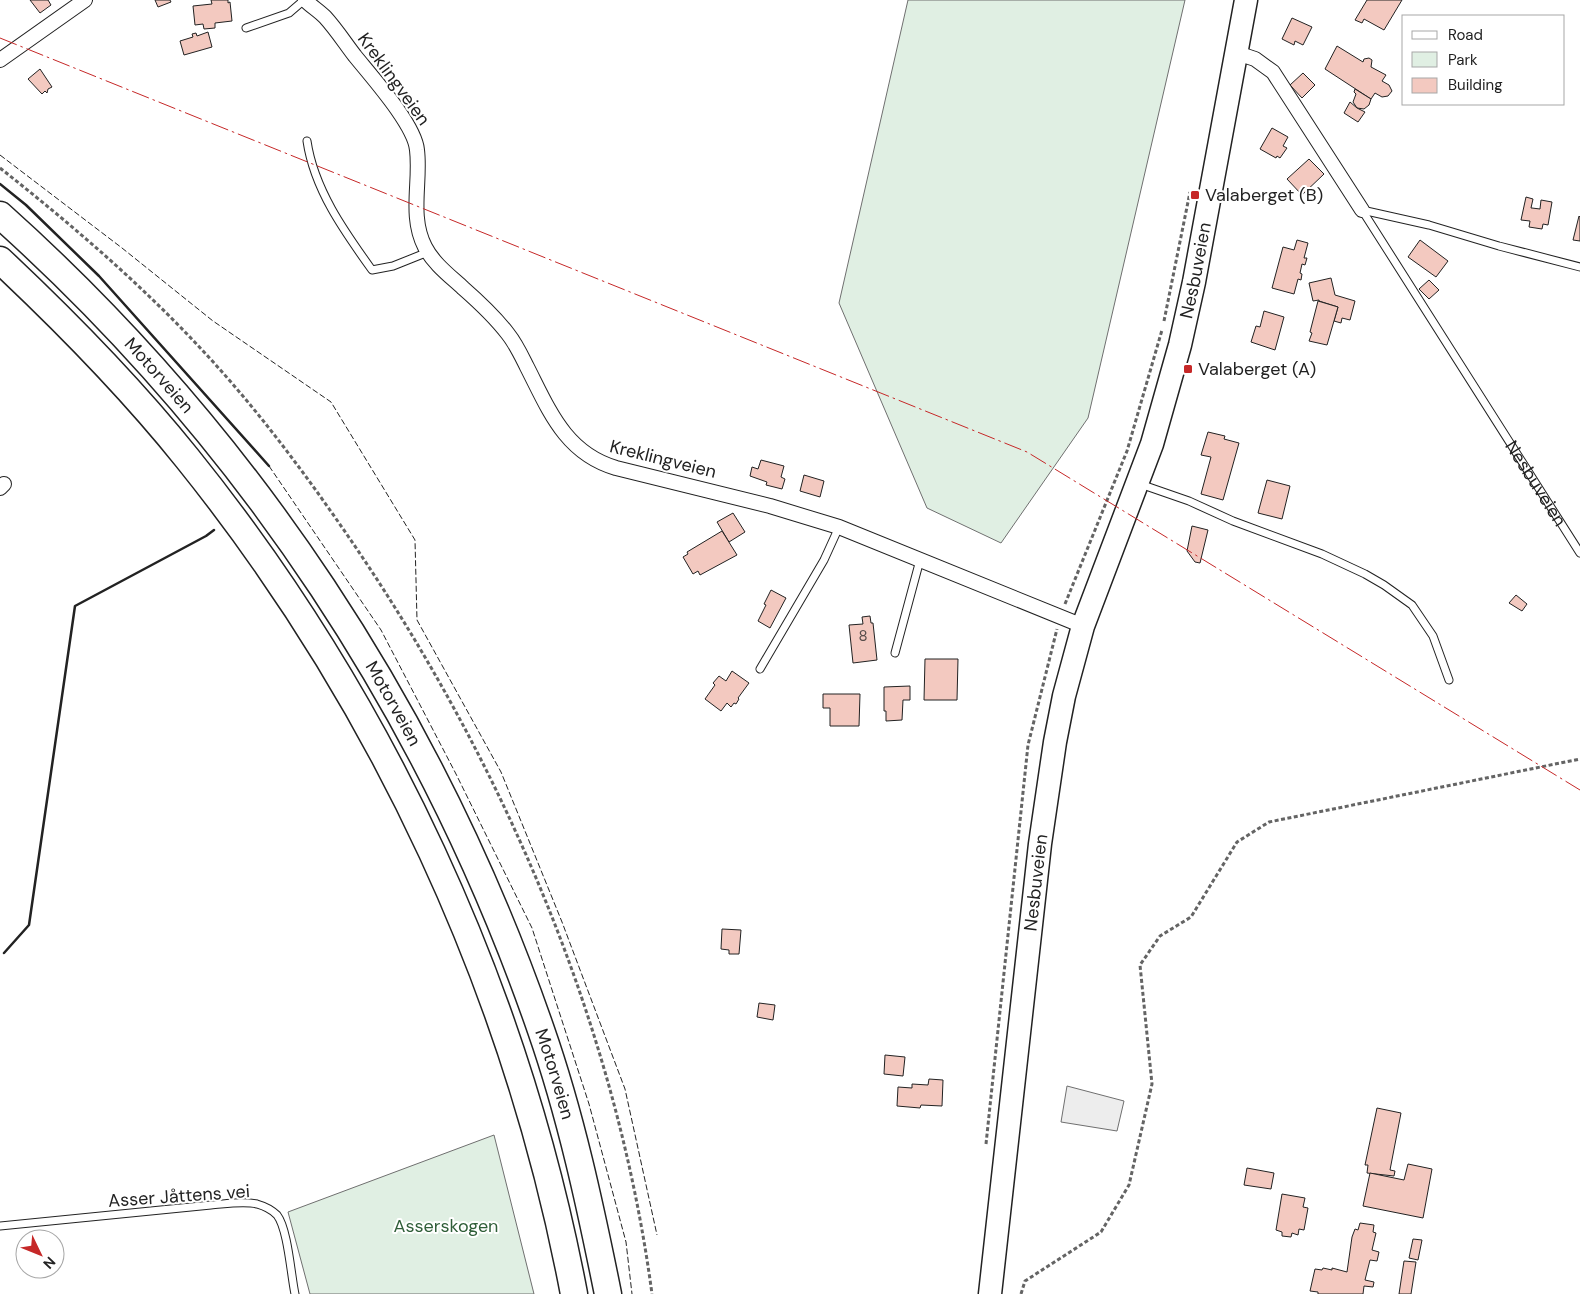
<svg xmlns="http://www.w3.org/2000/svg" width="1580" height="1294" viewBox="0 0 1580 1294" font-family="'DM Sans',sans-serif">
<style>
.green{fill:#e0efe3;stroke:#6f6f6f}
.parking{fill:#ededed;stroke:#6f6f6f}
.building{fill:#f3c9c0;stroke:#222}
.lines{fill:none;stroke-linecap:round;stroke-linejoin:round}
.lane-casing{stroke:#222;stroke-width:9}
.street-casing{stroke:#222;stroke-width:16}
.primary-casing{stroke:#222;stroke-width:25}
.highway-casing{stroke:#222;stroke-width:29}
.path{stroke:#646464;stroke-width:3;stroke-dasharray:4 2.5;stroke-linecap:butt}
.lane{stroke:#fff;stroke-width:7}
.street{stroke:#fff;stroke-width:14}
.primary{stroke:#fff;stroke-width:22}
.highway{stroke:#fff;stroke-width:26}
.fence{stroke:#222;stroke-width:1;stroke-dasharray:6 2.5;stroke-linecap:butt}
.wall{stroke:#222;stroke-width:2.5}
.power{stroke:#c62828;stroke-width:1;stroke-dasharray:18 4 2.5 4;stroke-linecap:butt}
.poi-dot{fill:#c62828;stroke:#fff;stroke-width:2}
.labels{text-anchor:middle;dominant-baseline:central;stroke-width:4;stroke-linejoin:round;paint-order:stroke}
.number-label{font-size:15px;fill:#564c4a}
.street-label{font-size:18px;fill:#222;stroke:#fff}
.poi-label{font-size:18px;fill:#222;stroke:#fff;text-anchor:start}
.park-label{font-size:18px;fill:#2f5e38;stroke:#fff}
</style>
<rect width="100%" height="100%" fill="#fff"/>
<g class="green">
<polygon points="908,0 1185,0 1088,418 1001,543 927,508 839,303"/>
<polygon points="494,1135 534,1294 310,1294 288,1212"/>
</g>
<polygon class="parking" points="1067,1086 1124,1101 1117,1131 1061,1122"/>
<g class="building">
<polygon points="30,0 48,0 51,5 40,13"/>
<polygon points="155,0 170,0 171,2 158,7"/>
<polygon points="211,0 228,0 228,3 230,2 232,21 215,23 215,28 204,29 203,24 195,25 193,6 212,4"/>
<polygon points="1367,0 1402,0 1384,30 1364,19 1362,23 1355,20"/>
<polygon points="1292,18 1312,27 1303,45 1295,41 1294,45 1282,39"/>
<polygon points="208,32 212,47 184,55 180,41 193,37 192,34 196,33 197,36"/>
<polygon points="1337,46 1363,62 1364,59 1369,58 1372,60 1371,67 1386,75 1382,81 1389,85 1392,91 1388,96 1382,97 1375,93 1371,99 1325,69"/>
<polygon points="40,69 52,87 48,89 47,93 45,91 42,94 28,79"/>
<polygon points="1303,73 1315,85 1302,98 1290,85"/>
<polygon points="1355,89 1371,99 1369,105 1364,109 1357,108 1353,102 1356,94 1354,92"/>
<polygon points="1350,102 1357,108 1365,112 1358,122 1344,113"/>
<polygon points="1272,128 1288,137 1283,146 1287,148 1280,158 1277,156 1276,158 1260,149"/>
<polygon points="1309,159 1324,174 1302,195 1287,179"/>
<polygon points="1526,197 1533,199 1531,208 1532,208 1540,209 1541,200 1552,202 1548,225 1543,224 1542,229 1529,227 1530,221 1521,220"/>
<polygon points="1579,216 1580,217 1580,241 1573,240"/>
<polygon points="1297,240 1308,243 1304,258 1307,258 1305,265 1302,264 1300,273 1302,274 1301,280 1298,279 1294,294 1272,288 1283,247 1294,250"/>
<polygon points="1420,240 1448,261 1436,277 1408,257"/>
<polygon points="1331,278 1335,295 1355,301 1350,320 1342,318 1341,323 1334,321 1338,307 1319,301 1319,300 1313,301 1309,283"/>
<polygon points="1429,280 1439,290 1429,299 1419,289"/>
<polygon points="1318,301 1338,307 1327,345 1309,341 1312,333 1310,332"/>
<polygon points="1264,311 1284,317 1275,350 1251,342 1256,326 1260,327"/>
<polygon points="1208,432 1225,436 1224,439 1239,443 1223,500 1201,494 1211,457 1201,455"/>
<polygon points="761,460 784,466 781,477 785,479 782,489 766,485 767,482 750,476 752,467 758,469"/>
<polygon points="804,475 824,481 820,497 800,491"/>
<polygon points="1267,480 1290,486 1282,519 1258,513"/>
<polygon points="733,513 745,532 729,542 717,522"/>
<polygon points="1192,526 1208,530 1200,563 1195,562 1187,551"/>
<polygon points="722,531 737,555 700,575 698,571 693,574 683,557 688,554 687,552"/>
<polygon points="771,590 786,598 770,628 758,621 766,605 764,604"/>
<polygon points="1516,595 1527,604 1522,611 1509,603"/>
<polygon points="870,616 871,623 873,623 877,660 853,663 849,625 863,624 862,617"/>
<polygon points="925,659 958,659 957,700 924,700"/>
<polygon points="732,671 749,683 738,698 739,699 736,704 734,703 731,707 727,703 721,711 705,699 715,685 713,683 719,676 726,681"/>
<polygon points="910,686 910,700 903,700 902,720 886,721 886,711 884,711 884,687"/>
<polygon points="823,694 860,694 859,726 830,726 830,708 823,708"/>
<polygon points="722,929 741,930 739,954 729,954 729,950 721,949"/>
<polygon points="759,1003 775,1005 773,1020 757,1017"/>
<polygon points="885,1055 905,1057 903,1076 884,1074"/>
<polygon points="929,1079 943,1080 942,1106 921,1105 920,1108 897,1106 898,1087 912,1088 912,1084 928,1085"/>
<polygon points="1377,1108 1401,1113 1390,1170 1395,1171 1394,1176 1367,1173 1368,1165 1365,1165"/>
<polygon points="1408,1164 1432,1169 1423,1218 1363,1206 1370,1173 1404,1180"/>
<polygon points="1247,1168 1274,1173 1271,1189 1244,1185"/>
<polygon points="1282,1194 1305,1198 1303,1207 1308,1208 1304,1230 1299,1229 1298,1235 1292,1233 1291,1237 1282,1236 1282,1232 1276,1230"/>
<polygon points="1360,1223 1374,1225 1373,1232 1376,1233 1372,1250 1379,1252 1377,1261 1370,1260 1365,1280 1374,1282 1373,1287 1364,1286 1363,1294 1318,1294 1318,1292 1310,1291 1315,1269 1322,1270 1323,1268 1332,1270 1332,1268 1347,1272 1352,1237 1355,1229 1358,1230"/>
<polygon points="1413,1239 1422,1240 1418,1260 1409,1258"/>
<polygon points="1404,1261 1416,1262 1411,1294 1399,1294"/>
</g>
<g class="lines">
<g class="lane-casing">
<g id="lane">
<polyline points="246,28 289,13 304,0"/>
<path d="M307,141C314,189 344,231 372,270L393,266L428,252"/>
<path id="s1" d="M1362,210L1580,553"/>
<polyline points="1362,210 1429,225 1499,246 1580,267"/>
<polyline points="1140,484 1189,501 1233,521 1322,554 1365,574 1384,585 1412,605 1433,636 1449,680"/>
<polyline points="895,653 920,560"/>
<polyline points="760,669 824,560 839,527"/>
<path d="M0,1226L211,1205C225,1204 243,1201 257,1204C264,1206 272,1210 277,1215C288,1229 291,1276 295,1294"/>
</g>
</g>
<g class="street-casing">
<g id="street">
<path d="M305,0C311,6 319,11 325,17C336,29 345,43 355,56C372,77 415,125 417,150C421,182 409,216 425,247C433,263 450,276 463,288C479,302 495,317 508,334C516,344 521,355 527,367C549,410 565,453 616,468L770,506L839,527L1083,626"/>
<polyline points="1237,53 1255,59 1273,72 1362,210"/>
<polyline points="0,60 85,0"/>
<polyline points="0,488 4,484"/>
</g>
</g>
<g class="primary-casing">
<g id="primary">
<path id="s2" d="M990,1294L1040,844L1055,742L1064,696L1083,626L1152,444L1180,345L1194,282L1246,0"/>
</g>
</g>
<g class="highway-casing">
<g id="highway">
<path id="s3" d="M0,215C248,437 432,715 541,1030C571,1116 590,1205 608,1294"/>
<path d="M0,260C66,322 130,387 187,458C382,700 516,988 574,1294"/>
</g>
</g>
<g class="path">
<path d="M0,168C72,225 141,284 204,352C257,409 304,472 348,536C502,760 616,1024 652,1294"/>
<polyline points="1164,321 1190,192"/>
<polyline points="1065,604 1127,451 1162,330"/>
<polyline points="986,1144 1028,745 1057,629"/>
<polyline points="1021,1294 1025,1281 1101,1232 1129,1185 1152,1084 1140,965 1160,936 1191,917 1237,842 1269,822 1580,759"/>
</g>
<use href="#lane" class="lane"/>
<use href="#street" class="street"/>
<use href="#primary" class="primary"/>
<use href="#highway" class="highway"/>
<g class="fence">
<polyline points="0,155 122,248 213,321 331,402 415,540 417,620 501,772 562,922 625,1089 657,1235"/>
<polyline points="269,466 381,630 456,774 532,928 589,1104 626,1242 632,1294"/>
</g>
<g class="wall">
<polyline points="0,184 26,205 99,276 269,466"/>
<polyline points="4,953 29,925 75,606 206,536 214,530"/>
</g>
<polyline class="power" points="0,38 1027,452 1580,790"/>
</g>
<g class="poi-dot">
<rect x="1190" y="190" width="10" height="10" rx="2.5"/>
<rect x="1183" y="364" width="10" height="10" rx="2.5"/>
</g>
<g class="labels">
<g class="number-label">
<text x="863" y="636">8</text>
</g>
<g class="street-label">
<text transform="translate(394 79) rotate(54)">Kreklingveien</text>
<text stroke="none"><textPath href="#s2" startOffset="1049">Nesbuveien</textPath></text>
<text stroke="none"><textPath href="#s3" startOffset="226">Motorveien</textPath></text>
<text transform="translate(663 459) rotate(14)">Kreklingveien</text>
<text stroke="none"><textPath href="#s1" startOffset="324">Nesbuveien</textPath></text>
<text stroke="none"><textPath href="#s3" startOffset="630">Motorveien</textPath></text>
<text stroke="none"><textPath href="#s2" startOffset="414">Nesbuveien</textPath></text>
<text stroke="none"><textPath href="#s3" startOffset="1035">Motorveien</textPath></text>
<text transform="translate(179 1196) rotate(-4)">Asser Jåttens vei</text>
</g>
<g class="poi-label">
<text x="1205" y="195">Valaberget (B)</text>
<text x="1198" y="369">Valaberget (A)</text>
</g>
<g class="park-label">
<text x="446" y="1226">Asserskogen</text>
</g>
</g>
<rect x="1402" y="15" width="162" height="90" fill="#ffffff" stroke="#a7a7a7"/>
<rect x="1412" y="31" width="25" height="8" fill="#ffffff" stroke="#a7a7a7"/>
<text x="1448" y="40" font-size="15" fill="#222222">Road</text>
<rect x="1412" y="52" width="25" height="15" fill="#e0efe3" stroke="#a7a7a7"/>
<text x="1448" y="65" font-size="15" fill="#222222">Park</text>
<rect x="1412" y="78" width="25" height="15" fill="#f3c9c0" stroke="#a7a7a7"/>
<text x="1448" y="90" font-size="15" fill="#222222">Building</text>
<g transform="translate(40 1254) rotate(133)"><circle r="24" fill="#ffffff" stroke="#a7a7a7"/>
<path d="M0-4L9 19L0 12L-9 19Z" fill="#c62828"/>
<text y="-8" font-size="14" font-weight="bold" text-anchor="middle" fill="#222222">N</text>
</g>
</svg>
